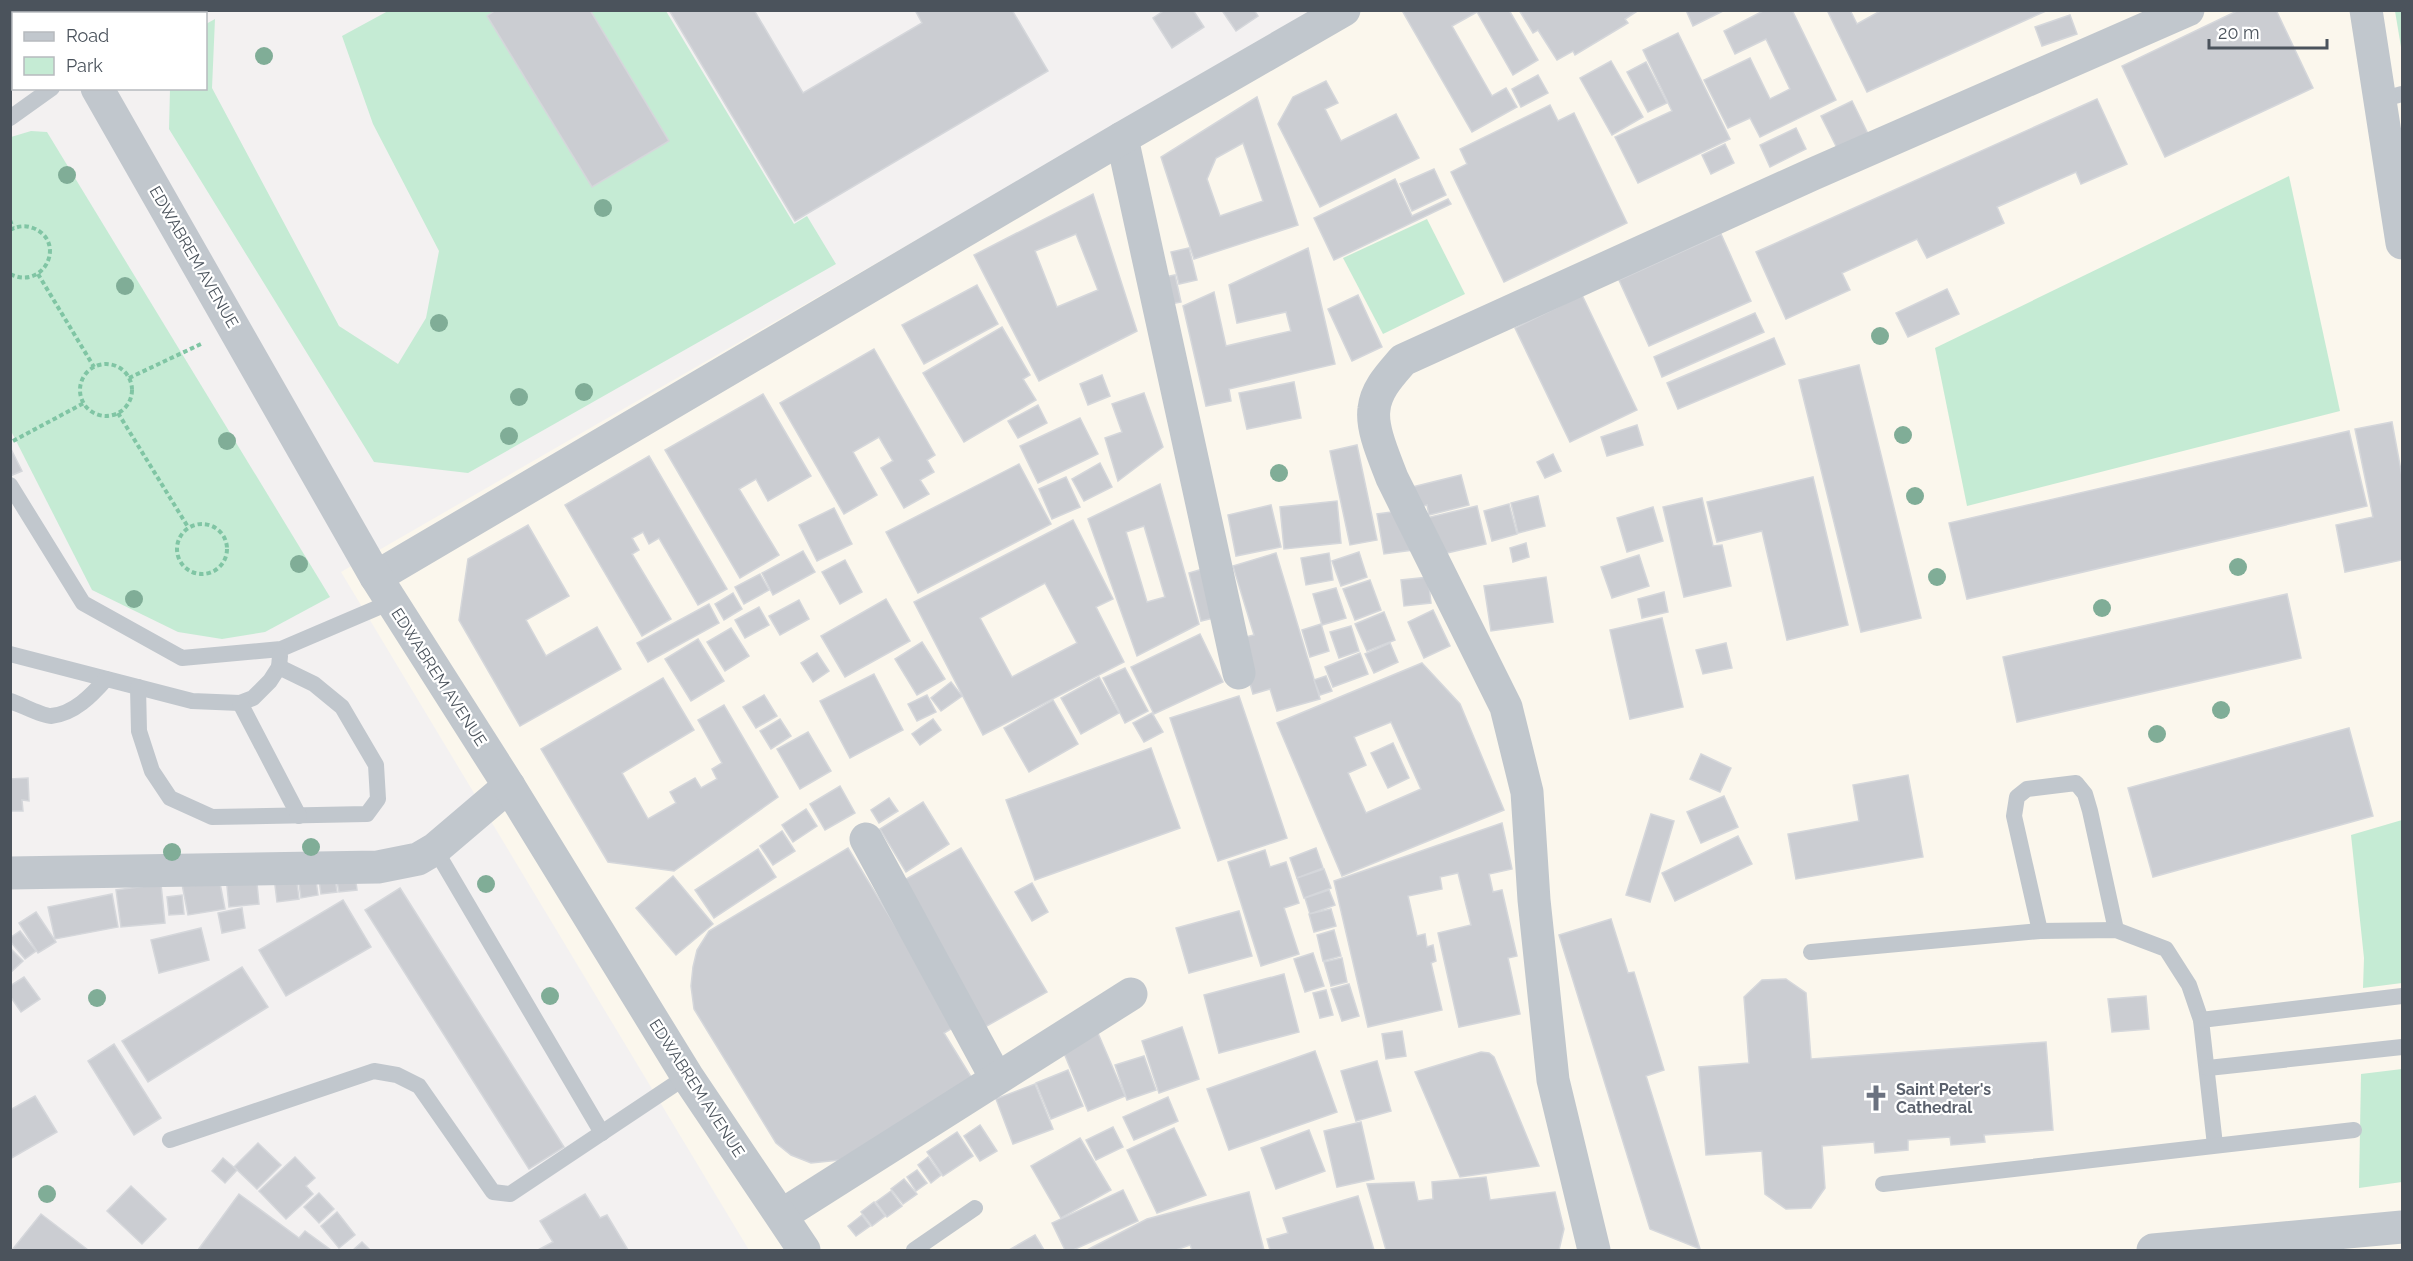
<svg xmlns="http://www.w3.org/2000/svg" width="2413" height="1261" viewBox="0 0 2413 1261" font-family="Raleway,sans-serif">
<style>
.commercial{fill:#fbf7ed}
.green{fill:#c5ebd4}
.building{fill:#cbcdd2;stroke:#d5d7db;stroke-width:1.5;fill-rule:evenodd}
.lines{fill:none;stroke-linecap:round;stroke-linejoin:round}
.path{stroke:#80c5a4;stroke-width:4;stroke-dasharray:4.5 3;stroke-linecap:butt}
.service{stroke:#c1c7cd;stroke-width:16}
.minor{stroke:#c1c7cd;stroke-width:33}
.tertiary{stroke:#c1c7cd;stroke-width:33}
.tree{fill:#80ad97}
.labels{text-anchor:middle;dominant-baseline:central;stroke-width:4.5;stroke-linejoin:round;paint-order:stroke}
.street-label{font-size:16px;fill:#4b535c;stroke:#fff}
.worship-label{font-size:16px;font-weight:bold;fill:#5b616d;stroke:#fff;text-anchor:start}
</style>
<rect width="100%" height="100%" fill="#f3f1f1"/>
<polygon class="commercial" points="1313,11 2402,11 2402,1250 749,1250 341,572"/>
<g class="green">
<polygon points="388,11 666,11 794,224 807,216 836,264 468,473 374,462 169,129 170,89 206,88 206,24 215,19 212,88 339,326 398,364 426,318 439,251 373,124 342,36"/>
<polygon points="2395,11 2402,11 2402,53"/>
<polygon points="31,131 47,132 330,597 265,632 222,639 178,632 92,590 11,431 11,137"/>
<polygon points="2289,176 2340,411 1967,506 1935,348"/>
<polygon points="1427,219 1465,294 1383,334 1343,258"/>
<polygon points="2402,820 2402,983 2363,988 2364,958 2351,835"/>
<polygon points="2402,1069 2402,1182 2359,1188 2361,1074"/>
</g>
<g class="building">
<polygon points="63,10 81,10 75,14 65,14"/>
<polygon points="496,10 590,10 669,141 592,187 487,16"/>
<polygon points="669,10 754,10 803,93 922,23 915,10 1012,10 1048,71 795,221"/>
<polygon points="1165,10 1193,10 1204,27 1172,48 1153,18"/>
<polygon points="1226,10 1254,10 1258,16 1236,31 1223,12"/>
<polygon points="1405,10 1509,10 1538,60 1513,75 1477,12 1452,26 1492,96 1506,88 1517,107 1472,132 1403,12"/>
<polygon points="1519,10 1639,10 1625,19 1628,23 1575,55 1573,51 1557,60 1538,30 1533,33"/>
<polygon points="1686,10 1725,10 1693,26"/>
<polygon points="1765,10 1792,10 1836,100 1760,137 1750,118 1728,128 1704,80 1750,58 1770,99 1790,89 1766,39 1735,54 1724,31"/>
<polygon points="1827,10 1850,10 1857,24 1882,10 2048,10 1867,92"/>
<polygon points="2239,10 2276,10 2313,88 2165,157 2122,66"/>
<polygon points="2070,15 2077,34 2042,46 2035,27"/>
<polygon points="1678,33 1730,139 1638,183 1615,137 1672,111 1643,50"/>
<polygon points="1611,61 1643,117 1612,135 1580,78"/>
<polygon points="1646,62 1667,103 1648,112 1627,72"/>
<polygon points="1538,75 1548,93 1521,107 1512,89"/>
<polygon points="1326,81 1338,103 1325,109 1341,141 1396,114 1419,158 1320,207 1278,124 1293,97"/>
<path d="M1257,97L1298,225L1194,259L1161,157ZM1243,143L1263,201L1220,216L1207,179L1216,158Z"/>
<polygon points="2097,99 2127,164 2081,184 2076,172 1997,207 2004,223 1927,258 1917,239 1842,273 1850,290 1786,319 1756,252"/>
<polygon points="1852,101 1870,138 1839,152 1821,116"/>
<polygon points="1550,105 1558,121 1574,113 1627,223 1504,282 1451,172 1467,164 1460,149"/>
<polygon points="1796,128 1806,149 1770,167 1760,145"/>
<polygon points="1725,144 1734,163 1711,174 1702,155"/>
<polygon points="1434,169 1446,195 1412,211 1400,184"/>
<polygon points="1395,179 1412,216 1448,199 1451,204 1334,260 1314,218"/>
<path d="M1093,194L1137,331L1039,381L974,255ZM1076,234L1098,290L1057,307L1035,251Z"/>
<polygon points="1721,234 1751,301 1649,346 1619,280"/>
<polygon points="1189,248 1197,280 1179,284 1171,252"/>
<polygon points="1308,248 1335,364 1229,389 1231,401 1206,406 1183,306 1214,292 1226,346 1291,331 1286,312 1237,323 1229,285"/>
<polygon points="1175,275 1181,302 1166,305 1160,278"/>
<polygon points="977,285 998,324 924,364 902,325"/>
<polygon points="1947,289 1959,314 1908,337 1896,313"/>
<polygon points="1358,295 1382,347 1352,361 1328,309"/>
<polygon points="1582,295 1637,410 1570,442 1515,328"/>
<polygon points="1755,313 1764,332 1662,377 1654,357"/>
<polygon points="1002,327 1030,375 1023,379 1036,400 964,442 923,373"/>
<polygon points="1774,338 1785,364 1678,409 1667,383"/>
<polygon points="874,349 935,455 927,460 934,472 920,480 929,494 904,508 881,468 893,461 879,437 853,452 877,495 844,514 780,403"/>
<polygon points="1859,365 1921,618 1861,632 1799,380"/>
<polygon points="1102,375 1110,396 1088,405 1080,384"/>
<polygon points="1294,382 1301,418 1247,429 1239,393"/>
<polygon points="1144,393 1163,447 1118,481 1105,438 1122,432 1112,404"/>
<polygon points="763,394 811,476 768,501 756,479 739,489 779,555 740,578 665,450"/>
<polygon points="1038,405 1047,423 1018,438 1008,421"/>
<polygon points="1080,418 1098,454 1038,483 1020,446"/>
<polygon points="2392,422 2402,476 2402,560 2345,572 2336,525 2373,517 2355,429"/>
<polygon points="1637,425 1643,445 1607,456 1601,437"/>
<polygon points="2349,431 2367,506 1967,599 1949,523"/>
<polygon points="1357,445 1377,540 1350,545 1330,451"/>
<polygon points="10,447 22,471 10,476"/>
<polygon points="1553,454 1561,471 1545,478 1537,462"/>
<polygon points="649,456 727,589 698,605 659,538 649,544 643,532 632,538 639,550 632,554 671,619 642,636 565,505"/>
<polygon points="1100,463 1112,487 1084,501 1072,479"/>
<polygon points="1019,464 1051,524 918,593 886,532"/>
<polygon points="1461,475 1469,505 1429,515 1427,505 1413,509 1408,488"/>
<polygon points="1066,477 1080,507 1052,519 1039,489"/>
<polygon points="1813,477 1848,625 1787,640 1762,531 1717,542 1707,502"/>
<path d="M1160,484L1199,624L1137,656L1088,519ZM1144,526L1165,597L1147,602L1126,532Z"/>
<polygon points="1538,496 1545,526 1518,533 1511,503"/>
<polygon points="1702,498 1713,546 1722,545 1731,586 1684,597 1663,507"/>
<polygon points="1337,501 1341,543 1284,549 1280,507"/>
<polygon points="1509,504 1517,534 1492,541 1484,511"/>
<polygon points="1271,505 1281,547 1236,556 1228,515"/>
<polygon points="1477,506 1486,544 1434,556 1426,518"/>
<polygon points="1653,507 1663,541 1627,552 1617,518"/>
<polygon points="834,508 852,544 817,561 799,525"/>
<polygon points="1407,510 1413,550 1384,554 1377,514"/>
<path d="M1073,520L1113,599L1096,607L1124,662L983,735L914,602ZM1045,583L1077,643L1012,677L980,618Z"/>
<polygon points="528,525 569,596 526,620 546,656 597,627 621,669 520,726 459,620 468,559"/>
<polygon points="1526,543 1529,557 1513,562 1510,548"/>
<polygon points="803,551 815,572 773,595 762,573"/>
<polygon points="1359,552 1367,577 1341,586 1332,561"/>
<polygon points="1276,553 1320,699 1277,711 1270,689 1253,694 1237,639 1254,635 1233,566"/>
<polygon points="1329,553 1333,580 1306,585 1301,558"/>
<polygon points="1639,555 1649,586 1612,598 1601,567"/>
<polygon points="845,560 862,592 840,604 822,572"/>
<polygon points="1206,568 1218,617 1201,621 1189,573"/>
<polygon points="760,574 769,590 744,604 735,587"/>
<polygon points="1428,577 1431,603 1404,606 1401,580"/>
<polygon points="1546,577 1553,622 1491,631 1484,586"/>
<polygon points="1370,580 1381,610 1355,620 1343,589"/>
<polygon points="1336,588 1346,618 1322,625 1313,594"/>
<polygon points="1664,592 1668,612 1642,618 1638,599"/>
<polygon points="733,593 742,609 724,620 715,604"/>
<polygon points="2287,594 2301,658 2017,722 2003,657"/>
<polygon points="886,599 910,641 845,677 821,636"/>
<polygon points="799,600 809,619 780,635 769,616"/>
<polygon points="709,604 719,623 648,662 637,643"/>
<polygon points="759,607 769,625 745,638 735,620"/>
<polygon points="1433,610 1450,646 1424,658 1408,622"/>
<polygon points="1384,612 1395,640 1367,651 1355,624"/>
<polygon points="1662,618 1683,707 1630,719 1610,630"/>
<polygon points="1321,624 1329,651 1310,657 1302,630"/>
<polygon points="1351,626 1359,651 1339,658 1330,632"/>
<polygon points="731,628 749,656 725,671 707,642"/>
<polygon points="1200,634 1223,682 1154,714 1131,667"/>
<polygon points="698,639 724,681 691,701 665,659"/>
<polygon points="922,642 945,679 917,695 895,659"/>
<polygon points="1390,643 1398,662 1374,673 1365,654"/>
<polygon points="1726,643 1732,668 1703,674 1696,650"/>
<polygon points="817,653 829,671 813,682 801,663"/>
<polygon points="1360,653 1368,674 1333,687 1325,667"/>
<path d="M1422,663L1460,704L1504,810L1342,876L1277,723ZM1391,722L1421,789L1366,813L1348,773L1366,765L1354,737Z"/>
<polygon points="1125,668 1148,711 1125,723 1103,678"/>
<polygon points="874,674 903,730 850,758 820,701"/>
<polygon points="1326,676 1332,691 1320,695 1314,680"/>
<polygon points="1099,677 1119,713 1081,734 1061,698"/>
<polygon points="663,678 694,730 622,773 648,819 676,803 670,792 695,778 701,788 717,779 712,769 722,763 698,720 724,705 778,797 674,871 608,862 541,749"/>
<polygon points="951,682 962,696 941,711 931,698"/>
<polygon points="764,695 777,716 756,728 743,707"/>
<polygon points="927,695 936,712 917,721 908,704"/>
<polygon points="1239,696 1287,838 1218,861 1170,718"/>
<polygon points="1053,700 1078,744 1029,772 1004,728"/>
<polygon points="1152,713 1163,732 1144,742 1133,723"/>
<polygon points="780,719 791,736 771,749 760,731"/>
<polygon points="933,719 941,730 920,745 912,734"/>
<polygon points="2349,728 2373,816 2153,877 2128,788"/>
<polygon points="808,732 831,771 800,789 777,749"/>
<polygon points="1393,743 1409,778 1388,788 1371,753"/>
<polygon points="1151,748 1180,828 1035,880 1006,800"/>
<polygon points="1701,754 1731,768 1720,792 1690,779"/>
<polygon points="1908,775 1923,857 1796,879 1788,834 1859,821 1853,785"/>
<polygon points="28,778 29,801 22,800 23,811 10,811 10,779"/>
<polygon points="840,786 855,813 825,830 810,804"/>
<polygon points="1724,796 1738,827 1701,843 1687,812"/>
<polygon points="889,798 898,811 879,823 871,810"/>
<polygon points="923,802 949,844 906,872 880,829"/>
<polygon points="806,809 817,826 793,842 782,825"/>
<polygon points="1651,814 1674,821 1650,902 1626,895"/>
<polygon points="1502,823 1512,869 1489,874 1493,892 1502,890 1517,956 1508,958 1520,1014 1459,1027 1438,933 1471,925 1458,873 1440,877 1442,889 1408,896 1417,936 1425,934 1427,947 1433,945 1436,961 1431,963 1442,1010 1368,1027 1334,881"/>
<polygon points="782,831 795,851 773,865 760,846"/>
<polygon points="1738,836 1752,864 1675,901 1662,873"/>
<polygon points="848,848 956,1026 944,1033 973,1080 840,1160 811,1163 791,1155 776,1143 694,1009 691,986 693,967 697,950 709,931"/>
<polygon points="961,848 1047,992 985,1027 899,883"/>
<polygon points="1316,848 1323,868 1297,878 1290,858"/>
<polygon points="758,849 776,877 714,918 695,890"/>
<polygon points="1265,850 1270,867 1286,862 1299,903 1284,908 1299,954 1261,966 1228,862"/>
<polygon points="1324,869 1331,888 1304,898 1297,878"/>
<polygon points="334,872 337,892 321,894 318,873"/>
<polygon points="256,873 259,904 229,907 226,876"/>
<polygon points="315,874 318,895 301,898 298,876"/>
<polygon points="355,874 357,890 339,892 336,876"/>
<polygon points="296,875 299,899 277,902 274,877"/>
<polygon points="673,876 713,924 676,955 636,908"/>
<polygon points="219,878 225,909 188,915 182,884"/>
<polygon points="1032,883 1048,912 1032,921 1015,892"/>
<polygon points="161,884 165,923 121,927 116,890"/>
<polygon points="400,888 564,1147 529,1169 365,910"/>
<polygon points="1329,890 1335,905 1310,914 1305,898"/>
<polygon points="112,894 118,927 55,939 48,907"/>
<polygon points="182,895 184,914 169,915 167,897"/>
<polygon points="343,900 371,947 286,996 259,950"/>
<polygon points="242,908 245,928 222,933 218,913"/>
<polygon points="1331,909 1336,926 1314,932 1309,914"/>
<polygon points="1239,911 1252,956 1189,973 1176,928"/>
<polygon points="36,912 56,942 38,953 19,923"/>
<polygon points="1611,919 1628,973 1634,972 1664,1070 1646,1076 1700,1249 1650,1229 1559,935"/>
<polygon points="201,928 209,960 159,973 151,940"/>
<polygon points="1334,930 1341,956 1323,961 1317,935"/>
<polygon points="20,931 36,951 25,959 10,941 10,938"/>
<polygon points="10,948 23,961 10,973"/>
<polygon points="1313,953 1324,986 1305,992 1294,959"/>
<polygon points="1342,958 1347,982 1331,986 1324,962"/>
<polygon points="242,967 268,1007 148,1082 122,1041"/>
<polygon points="1284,974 1299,1032 1219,1053 1204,995"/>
<polygon points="24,977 40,999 21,1012 10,996 10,986"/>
<polygon points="1786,979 1806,993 1811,1059 2046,1042 2053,1130 1984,1135 1985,1142 1951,1145 1950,1137 1908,1140 1908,1150 1875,1153 1874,1142 1822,1146 1825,1188 1811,1208 1786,1209 1765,1194 1762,1151 1706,1155 1699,1067 1749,1063 1744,997 1762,980"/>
<polygon points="1349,984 1359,1016 1342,1021 1331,989"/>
<polygon points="1326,990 1333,1015 1320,1018 1313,993"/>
<polygon points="2146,996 2149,1029 2112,1032 2108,999"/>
<polygon points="1182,1027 1199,1079 1159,1093 1142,1041"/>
<polygon points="1097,1031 1125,1096 1088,1111 1061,1046"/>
<polygon points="1402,1031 1406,1056 1386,1059 1382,1034"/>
<polygon points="114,1044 161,1118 134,1135 88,1061"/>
<polygon points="1315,1051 1337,1112 1229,1150 1207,1089"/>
<polygon points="1481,1052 1489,1053 1494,1057 1539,1166 1460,1177 1415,1072"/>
<polygon points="1144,1056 1156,1090 1127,1100 1115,1065"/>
<polygon points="1377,1061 1391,1111 1356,1121 1341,1071"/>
<polygon points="1068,1070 1083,1106 1051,1119 1036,1083"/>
<polygon points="1035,1084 1053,1129 1013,1144 996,1099"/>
<polygon points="35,1096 57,1132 10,1159 10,1110"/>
<polygon points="1168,1097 1178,1121 1134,1140 1123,1117"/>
<polygon points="1361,1122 1374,1179 1337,1187 1324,1131"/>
<polygon points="980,1125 997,1151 980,1161 964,1136"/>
<polygon points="1113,1127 1123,1147 1096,1160 1086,1140"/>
<polygon points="1174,1128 1206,1195 1157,1213 1127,1150"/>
<polygon points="1309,1130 1325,1171 1276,1189 1261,1148"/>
<polygon points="957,1132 973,1156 943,1176 927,1152"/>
<polygon points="1080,1138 1111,1190 1061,1218 1031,1166"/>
<polygon points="258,1143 281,1165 257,1189 234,1167"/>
<polygon points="295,1157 315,1178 306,1186 313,1194 286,1219 259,1191"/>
<polygon points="928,1157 941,1175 931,1183 918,1165"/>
<polygon points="223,1158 237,1170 225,1183 212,1171"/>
<polygon points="917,1170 927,1183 916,1191 907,1177"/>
<polygon points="1486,1177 1490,1200 1555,1192 1564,1229 1559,1250 1386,1250 1367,1184 1414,1182 1418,1201 1433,1199 1432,1182"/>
<polygon points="904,1179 917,1194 903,1204 891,1189"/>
<polygon points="131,1186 166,1219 142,1244 107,1211"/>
<polygon points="1123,1190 1138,1221 1073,1250 1065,1250 1052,1223"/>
<polygon points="891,1191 902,1206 887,1217 876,1202"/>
<polygon points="1249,1192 1264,1250 1192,1250 1190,1245 1176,1250 1087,1250 1147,1219"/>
<polygon points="319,1193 334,1209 319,1223 304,1207"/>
<polygon points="239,1194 299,1238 305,1231 331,1250 198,1250"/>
<polygon points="585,1194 600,1218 607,1215 628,1250 538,1250 553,1242 540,1221"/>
<polygon points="1358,1196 1374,1250 1270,1250 1267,1239 1288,1233 1283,1218"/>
<polygon points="874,1202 885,1216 872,1226 861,1212"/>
<polygon points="337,1212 355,1235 339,1248 321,1226"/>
<polygon points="41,1214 88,1250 12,1250"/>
<polygon points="862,1215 870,1226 856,1236 848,1226"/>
<polygon points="1035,1235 1044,1250 1009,1250"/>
<polygon points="362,1242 370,1250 353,1250"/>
</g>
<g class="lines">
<g class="path">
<polyline points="10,220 13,228"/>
<path d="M10,230C18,226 25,225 33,228C67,241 45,291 10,274"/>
<polyline points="38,274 94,367"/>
<circle cx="106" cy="390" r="26"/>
<polyline points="129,378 201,344"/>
<polyline points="118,413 188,527"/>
<polyline points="13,441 84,403"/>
<circle cx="202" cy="549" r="25"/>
</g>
<g class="service">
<polyline points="2380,100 2402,94"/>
<polyline points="10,118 52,88"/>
<polyline points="10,485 83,603 182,658 281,649 391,602"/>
<polyline points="10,654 192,701 240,703 253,698 270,681 279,667 280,656"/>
<polyline points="138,687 139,731 152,771 170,798 212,817 367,814 378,799 376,765 342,707 314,684 279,667"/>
<path d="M10,701C20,704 42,716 51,716C74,714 92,695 106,679"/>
<polyline points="240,703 299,816"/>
<polyline points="435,849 602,1133"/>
<polyline points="2040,931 2014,816 2017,797 2027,789 2076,783 2085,794 2090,811 2116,930"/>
<polyline points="1811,952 2040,931 2116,930 2166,949 2189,985 2201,1020 2215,1145"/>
<polyline points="2201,1020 2402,996"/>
<polyline points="2208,1068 2402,1047"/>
<polyline points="170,1140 374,1071 397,1075 419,1086 493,1192 510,1194 687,1076"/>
<polyline points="1883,1184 2354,1130"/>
<polyline points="914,1250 975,1208"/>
</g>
<g class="minor">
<polyline points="2366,10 2402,243"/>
<polyline points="181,14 187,10"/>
<polyline points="1122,138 1239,673"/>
<polyline points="376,577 1122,138 1344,10"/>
<polyline points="866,839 996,1078"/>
<polyline points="10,873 378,867 418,859 435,849 509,786"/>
<polyline points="782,1215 1131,994"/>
<path d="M1594,1250L1553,1080L1534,900L1527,792L1506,707L1392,478C1385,459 1371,429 1374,409C1376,389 1391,374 1403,360L1813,174L2188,10"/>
</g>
<g class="tertiary">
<polyline points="49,10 51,14"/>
<polyline points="97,88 376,577 509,786 687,1076 804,1250"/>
<polyline points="2153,1250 2402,1227"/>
</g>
</g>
<g class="tree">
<circle cx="264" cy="56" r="9"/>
<circle cx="67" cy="175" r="9"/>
<circle cx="603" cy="208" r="9"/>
<circle cx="125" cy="286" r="9"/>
<circle cx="439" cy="323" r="9"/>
<circle cx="1880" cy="336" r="9"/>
<circle cx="584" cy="392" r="9"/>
<circle cx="519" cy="397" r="9"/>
<circle cx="1903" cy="435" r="9"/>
<circle cx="509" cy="436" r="9"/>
<circle cx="227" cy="441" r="9"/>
<circle cx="1279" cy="473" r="9"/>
<circle cx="1915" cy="496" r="9"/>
<circle cx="299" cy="564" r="9"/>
<circle cx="2238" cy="567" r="9"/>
<circle cx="1937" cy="577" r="9"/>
<circle cx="134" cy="599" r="9"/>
<circle cx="2102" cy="608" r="9"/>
<circle cx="2221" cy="710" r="9"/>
<circle cx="2157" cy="734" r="9"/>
<circle cx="311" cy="847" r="9"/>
<circle cx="172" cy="852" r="9"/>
<circle cx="486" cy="884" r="9"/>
<circle cx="550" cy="996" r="9"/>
<circle cx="97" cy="998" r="9"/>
<circle cx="47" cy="1194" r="9"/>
</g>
<defs>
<g id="church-bare" transform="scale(2.07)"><path d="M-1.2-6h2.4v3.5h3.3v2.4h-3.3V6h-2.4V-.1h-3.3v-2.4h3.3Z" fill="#6b7280" stroke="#fff" stroke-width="2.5" paint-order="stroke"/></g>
</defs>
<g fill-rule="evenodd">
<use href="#church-bare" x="1876" y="1098"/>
</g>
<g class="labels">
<g class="street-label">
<text transform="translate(194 257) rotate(60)">EDWABREM AVENUE</text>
<text transform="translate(439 677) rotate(57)">EDWABREM AVENUE</text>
<text transform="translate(697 1088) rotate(57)">EDWABREM AVENUE</text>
</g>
<g class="worship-label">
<text x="1896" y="1089">Saint Peter's<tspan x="1896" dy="18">Cathedral</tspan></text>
</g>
</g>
<rect width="2413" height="1261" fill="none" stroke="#4b535c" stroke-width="24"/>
<rect x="12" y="12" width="195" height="78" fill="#ffffff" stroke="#b7babe" stroke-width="1.5"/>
<rect x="24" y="32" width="30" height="9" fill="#c1c7cd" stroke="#b7babe" stroke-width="1.5"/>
<text x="66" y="42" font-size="18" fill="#4b535c">Road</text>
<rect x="24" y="57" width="30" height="18" fill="#c5ebd4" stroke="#b7babe" stroke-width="1.5"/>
<text x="66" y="72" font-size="18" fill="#4b535c">Park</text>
<path d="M2209 39v9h118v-9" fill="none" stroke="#4b535c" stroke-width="3"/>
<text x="2218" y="39" font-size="18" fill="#4b535c" stroke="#ffffff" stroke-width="4.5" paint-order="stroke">20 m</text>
</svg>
